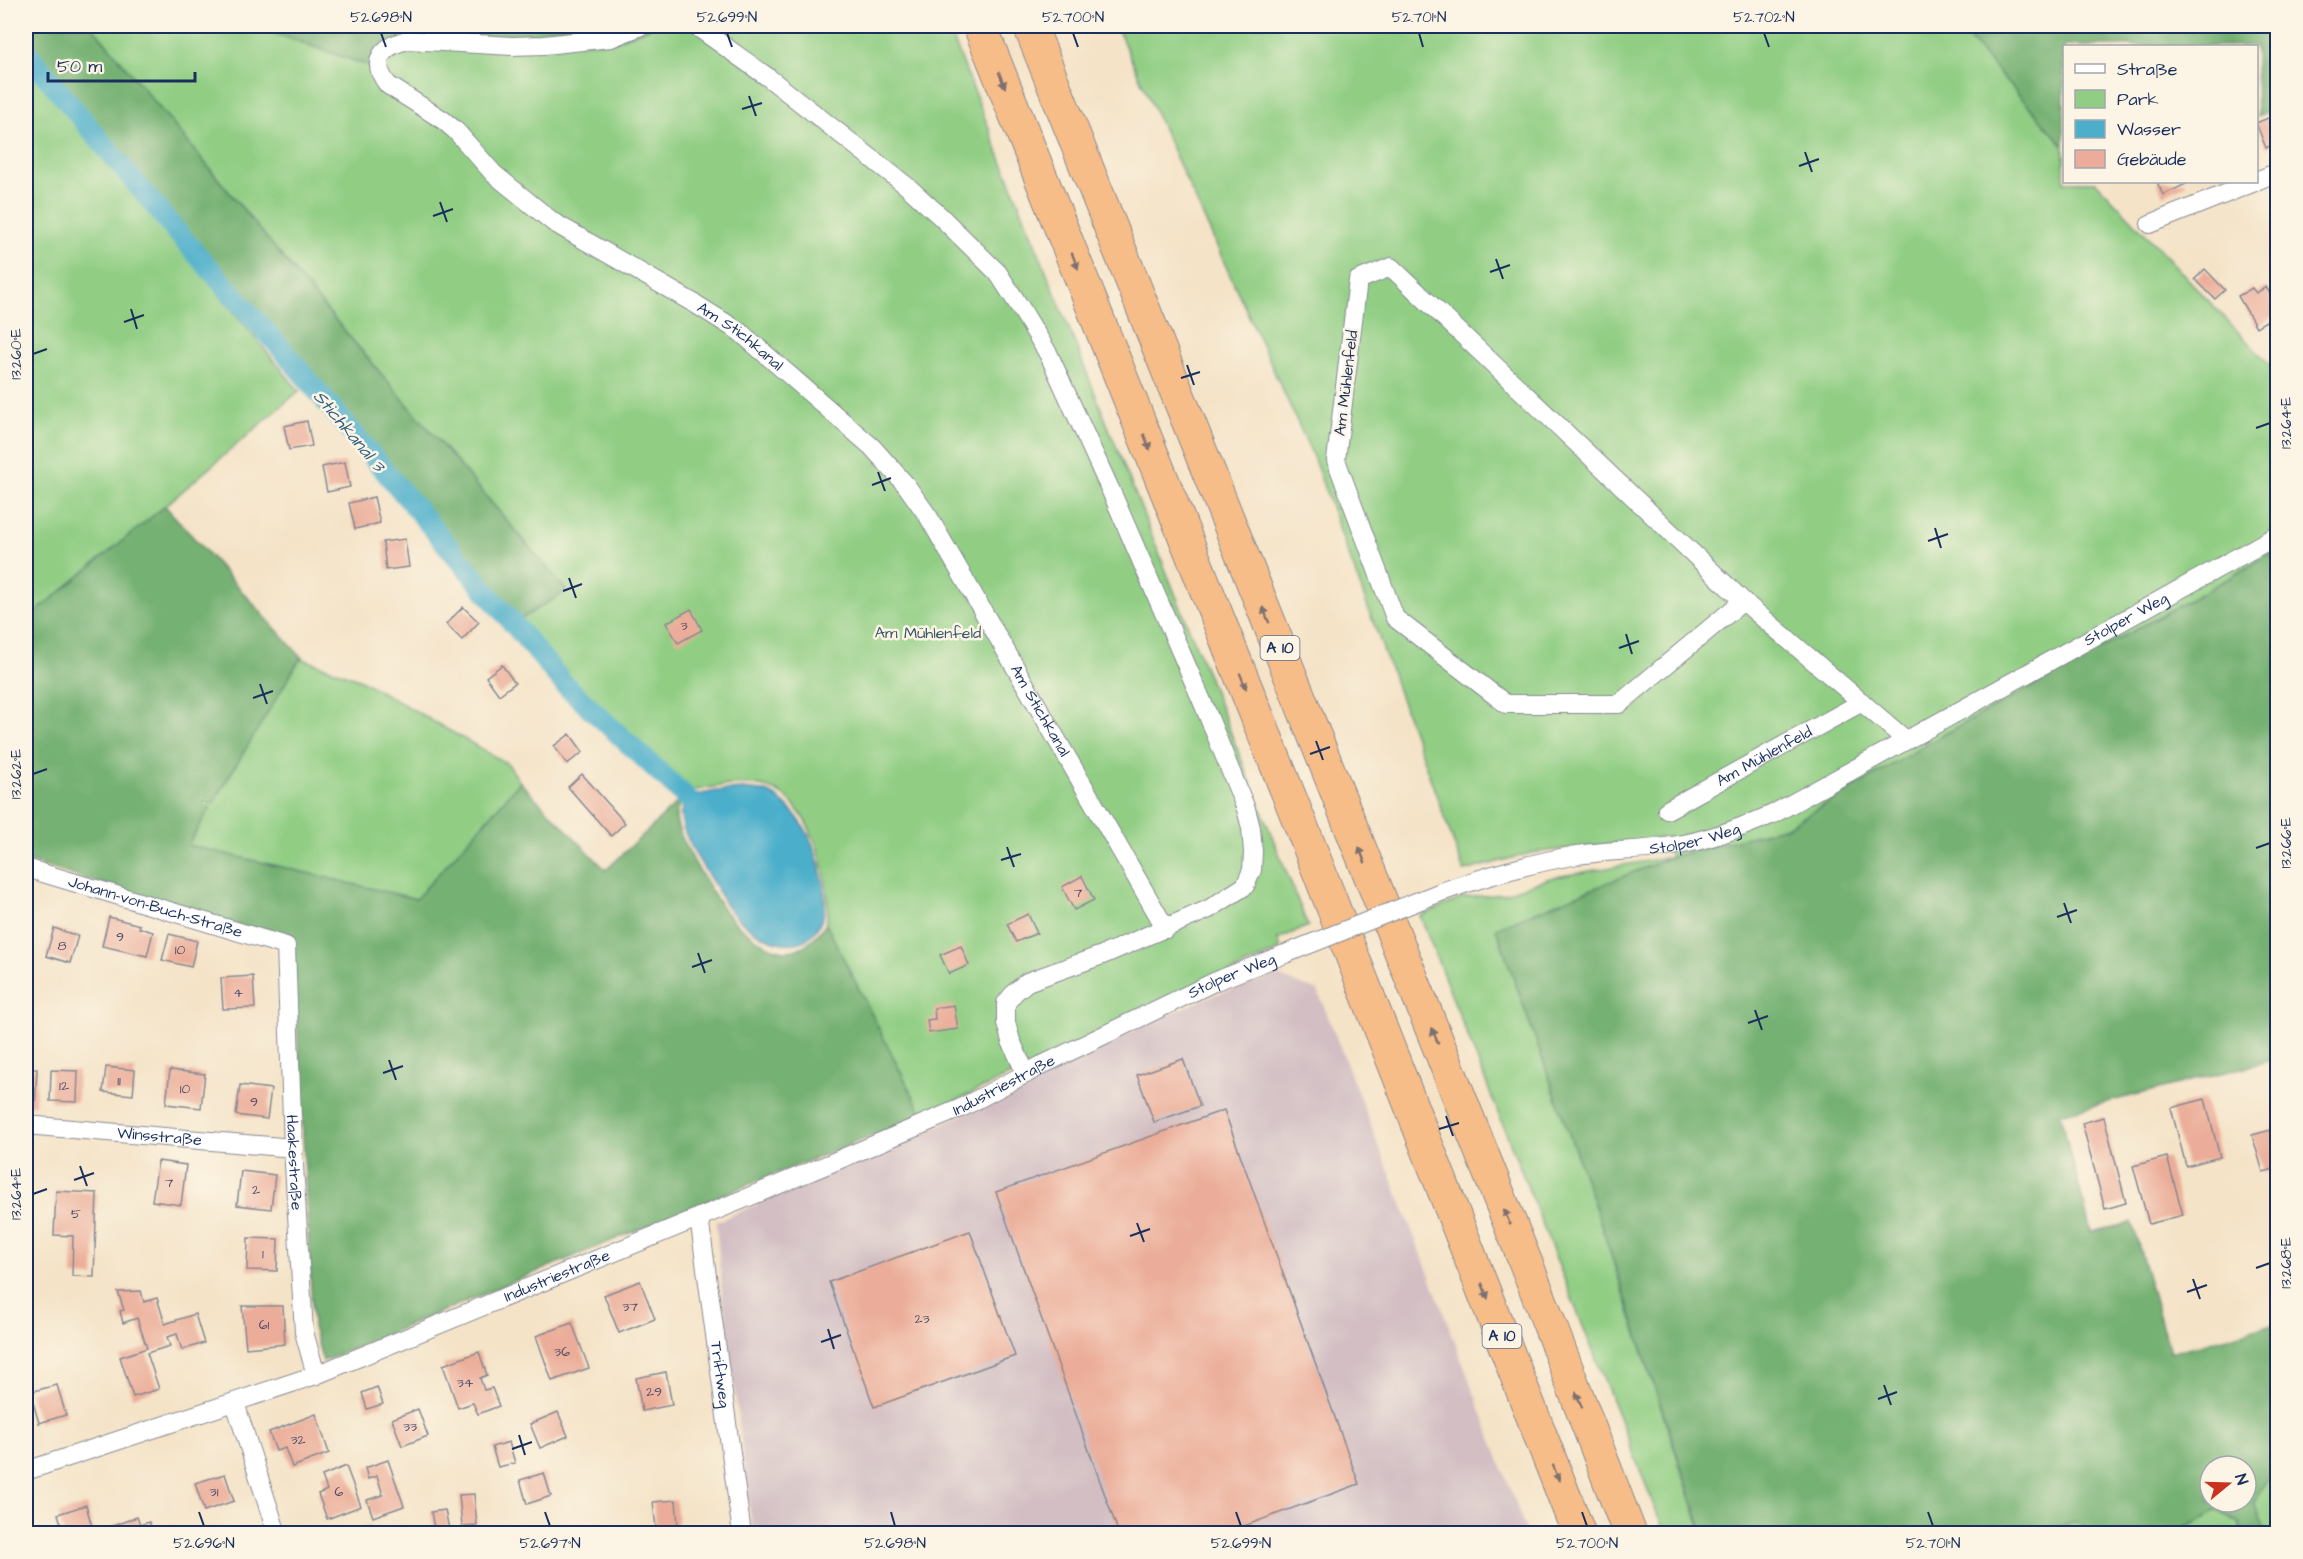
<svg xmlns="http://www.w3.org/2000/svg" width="2303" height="1559" viewBox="0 0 2303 1559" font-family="'Architects Daughter',sans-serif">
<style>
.industrial{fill:#d2bec3}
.green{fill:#91ce84;stroke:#567e71;stroke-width:1.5}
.forest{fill:#74b172;stroke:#487068;stroke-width:1.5;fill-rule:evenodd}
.water{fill:#4bafcb;stroke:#336f94;stroke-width:1.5}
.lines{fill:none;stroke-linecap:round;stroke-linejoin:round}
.canal{stroke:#4bafcb;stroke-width:21}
.building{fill:#ebad99}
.minor-casing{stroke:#888992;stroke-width:20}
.motorway-casing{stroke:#888992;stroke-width:35}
.minor{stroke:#fff;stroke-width:18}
.motorway{stroke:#f7bd88;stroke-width:33}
.minor-bridge-casing{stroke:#888992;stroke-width:20;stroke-linecap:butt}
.minor-bridge{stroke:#fff;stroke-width:18}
.oneway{fill:#7e6f71}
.ticks{fill:none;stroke:#1b2f5e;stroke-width:2}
.labels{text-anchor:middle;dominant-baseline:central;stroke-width:5;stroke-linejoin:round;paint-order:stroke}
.number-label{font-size:14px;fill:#4f4e6d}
.shield{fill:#fcf5e5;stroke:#5e6a86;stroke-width:1.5}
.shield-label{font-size:15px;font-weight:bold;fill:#1b2f5e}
.street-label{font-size:16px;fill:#1b2f5e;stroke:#fcf5e5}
.park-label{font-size:16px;fill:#385768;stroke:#fcf5e5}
.water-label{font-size:18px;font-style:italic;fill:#2c5c84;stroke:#fcf5e5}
.neatline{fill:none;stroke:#1b2f5e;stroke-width:2}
.ticks-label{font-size:15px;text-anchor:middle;fill:#1b2f5e}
</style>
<rect width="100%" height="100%" fill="#fcf5e5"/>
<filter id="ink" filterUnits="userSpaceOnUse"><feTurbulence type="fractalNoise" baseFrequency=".0167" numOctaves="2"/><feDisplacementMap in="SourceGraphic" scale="12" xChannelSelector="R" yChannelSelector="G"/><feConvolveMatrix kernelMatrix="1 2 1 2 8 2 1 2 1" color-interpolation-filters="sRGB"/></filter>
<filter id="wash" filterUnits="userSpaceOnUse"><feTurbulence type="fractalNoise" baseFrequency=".008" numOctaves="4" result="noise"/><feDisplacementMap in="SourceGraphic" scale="24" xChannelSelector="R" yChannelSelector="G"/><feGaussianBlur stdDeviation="1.35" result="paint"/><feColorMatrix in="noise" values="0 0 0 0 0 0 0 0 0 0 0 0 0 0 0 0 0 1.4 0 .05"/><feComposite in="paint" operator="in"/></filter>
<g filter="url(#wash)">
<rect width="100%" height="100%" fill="#f4e3c7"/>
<polygon class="industrial" points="1277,976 1318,991 1431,1279 1527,1533 753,1533 722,1291 716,1222 962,1115 1162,1017 1214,995"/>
<g class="green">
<path d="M92,26H254L381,70L395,45L613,42L654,26H948L1308,926L1278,939L1281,949L923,1116L826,924C834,885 813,802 769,788C744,781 716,786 691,791L571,681L519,620L566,590L308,288Z"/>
<polygon points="1116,26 1958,26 2064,146 2064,182 2096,182 2277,373 2277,549 2235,575 1936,739 1787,827 1671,857 1497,931 1597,1212 1702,1533 1665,1533 1420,916 1462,898 1503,894 1550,878 1670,857 1668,837 1531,853 1464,871 1312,454"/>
<polygon points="26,63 169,233 299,391 165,506 26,620"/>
<polygon points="300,658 359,679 508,764 520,782 416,899 187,845"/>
<polygon points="2277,1458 2277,1533 2266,1533 2254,1503"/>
<polygon points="2217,1510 2240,1523 2243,1533 2175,1534"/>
<polygon points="2077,1522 2092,1533 2028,1534"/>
</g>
<g class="forest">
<polygon points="26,26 92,26 308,288 567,591 519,620 26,41"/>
<polygon points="254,26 654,26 613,42 395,45 381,70"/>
<polygon points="1958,26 2277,26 2277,107 2257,117 2256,46 2064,46 2064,146"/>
<path d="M165,506L303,659H300L188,845L416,899L520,782L606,870L680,800C679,805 676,812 676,818C677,837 715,899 728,915C739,928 768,950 785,951C802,952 817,936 826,924L923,1116L709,1200L323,1361L313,1327L296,999L281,938L26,861V620Z"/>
<path d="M2277,549V1059L2060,1114L2091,1232L2132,1223L2170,1353L2277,1323V1458L2254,1503L2266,1533H2243L2240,1523L2217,1510L2175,1533H2092L2077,1522L2028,1534L1703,1533L1597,1212L1496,928L1671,857L1787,827L1936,739L2235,575ZM2210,1466H2246V1502H2210Z"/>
</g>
<path class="water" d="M742,789C750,790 762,790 769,793C781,799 795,813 802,824C816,845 832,898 821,921C802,964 753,937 731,911C724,904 719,893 714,884C704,869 680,833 681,814C681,809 684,802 686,797L717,791Z"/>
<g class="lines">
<polyline class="canal" points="26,52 174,229 285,353 564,684 686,797"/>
</g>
<g id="blocks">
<g class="building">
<polygon points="2278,114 2278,142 2266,148 2256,123"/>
<polygon points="2157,182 2185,182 2186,184 2163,195"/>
<polygon points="2205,269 2225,290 2215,299 2195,279"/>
<polygon points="2266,287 2278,307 2278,314 2256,327 2238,296 2252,288 2256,293"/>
<polygon points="307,421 312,446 289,450 284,426"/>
<polygon points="345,462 350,487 327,492 322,467"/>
<polygon points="374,497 380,523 355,529 349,503"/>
<polygon points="405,539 409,567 386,570 383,542"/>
<polygon points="463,607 479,622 462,640 446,624"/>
<polygon points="691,609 702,630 678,643 666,623"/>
<polygon points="502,665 515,683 499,695 486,677"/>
<polygon points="570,734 583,752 567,764 554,746"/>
<polygon points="582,774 625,823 611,836 568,787"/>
<polygon points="1082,876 1094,900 1074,910 1062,887"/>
<polygon points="1028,914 1037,933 1016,942 1007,924"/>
<polygon points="109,917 140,925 139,928 153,932 147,956 102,946"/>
<polygon points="54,928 78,936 70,963 46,956"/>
<polygon points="169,934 197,941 191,967 162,960"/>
<polygon points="961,946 969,965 949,974 940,955"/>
<polygon points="253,976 255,1008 223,1009 221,978"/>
<polygon points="954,1005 958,1029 929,1033 927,1020 935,1019 934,1008"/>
<polygon points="1183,1059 1200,1106 1154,1122 1137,1075"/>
<polygon points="106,1067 135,1070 133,1095 103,1092"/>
<polygon points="26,1069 37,1069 35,1105 26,1105"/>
<polygon points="51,1070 78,1071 77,1102 50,1101"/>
<polygon points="170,1070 205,1074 201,1108 166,1104"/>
<polygon points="240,1085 271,1089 267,1119 236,1115"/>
<polygon points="2205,1099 2220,1157 2186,1166 2171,1108"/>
<polygon points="1224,1110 1359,1484 1222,1534 1119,1534 996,1192"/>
<polygon points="2104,1117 2126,1203 2105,1209 2082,1123"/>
<polygon points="2278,1128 2278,1168 2263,1172 2252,1135"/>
<polygon points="2167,1157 2183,1215 2149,1224 2133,1166"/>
<polygon points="158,1161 186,1165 181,1205 152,1201"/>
<polygon points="241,1171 275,1175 271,1209 237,1205"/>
<polygon points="56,1191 97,1193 94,1277 72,1276 73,1236 54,1235"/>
<polygon points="26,1213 29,1213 28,1251 26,1251"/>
<polygon points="970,1231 1015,1356 874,1407 829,1282"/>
<polygon points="248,1238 278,1239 277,1271 247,1270"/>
<polygon points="640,1281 655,1319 619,1333 604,1295"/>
<polygon points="141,1291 144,1302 157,1298 165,1324 195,1314 204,1343 182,1350 177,1334 167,1337 170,1346 147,1353 159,1389 133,1397 120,1357 147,1348 137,1318 123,1323 120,1311 124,1310 118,1292"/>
<polygon points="242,1306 283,1306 285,1344 246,1348"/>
<polygon points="572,1323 589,1368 552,1381 536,1336"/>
<polygon points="479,1352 487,1375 480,1378 484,1390 492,1388 499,1406 478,1414 473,1403 458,1408 443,1365"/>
<polygon points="666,1372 672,1405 642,1411 636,1378"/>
<polygon points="57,1385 66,1415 39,1423 30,1392"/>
<polygon points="377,1387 383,1404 367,1409 362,1393"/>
<polygon points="418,1409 428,1436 402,1446 392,1419"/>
<polygon points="558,1412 568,1436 540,1448 530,1424"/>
<polygon points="316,1414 329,1453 292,1467 285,1448 276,1451 269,1432"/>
<polygon points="509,1442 515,1463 498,1467 492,1447"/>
<polygon points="388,1460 404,1506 373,1517 367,1500 383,1495 377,1476 368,1479 365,1468"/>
<polygon points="346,1466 361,1506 327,1519 318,1494 327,1490 322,1476"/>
<polygon points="544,1473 551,1496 527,1504 520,1480"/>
<polygon points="225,1474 234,1501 204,1511 195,1483"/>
<polygon points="474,1494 477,1525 462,1526 459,1495"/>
<polygon points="676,1500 678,1526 656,1528 653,1502"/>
<polygon points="86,1505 94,1534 64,1534 58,1514"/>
<polygon points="445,1510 450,1534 435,1534 431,1512"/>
<polygon points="137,1517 140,1525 149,1522 154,1534 113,1534 110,1527"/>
<polygon points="370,1526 373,1534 349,1534 349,1533"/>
</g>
</g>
</g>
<g filter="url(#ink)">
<use href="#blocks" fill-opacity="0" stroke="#888992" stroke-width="1.5"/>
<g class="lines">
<g class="minor-casing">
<g id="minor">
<path id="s1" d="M641,26L611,38L544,45L512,46L408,40C382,46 369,61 388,85L443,120L456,131L494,174L553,222L697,305L740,332L872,447L906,485L928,516L1166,929"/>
<polyline points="696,26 769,78 908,187 941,217 998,273 1020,307 1049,355 1115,500 1205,708 1246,809 1251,828 1253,852 1252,870 1245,886 1209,909 1105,954 1027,982 1015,992 1006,1003 1006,1023 1011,1041 1026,1074"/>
<polyline points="2256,181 2278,172"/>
<polyline points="2150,224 2255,182"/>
<polyline points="1743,601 1391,267 1358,280 1336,460 1395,618 1506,704 1619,704 1743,601 1906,740"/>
<path id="s2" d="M1667,810L1862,702"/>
<path id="s3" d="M26,868L286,946L293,1148L304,1332L316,1375"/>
<path id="s4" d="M1441,892C1486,876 1530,863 1578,855C1609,850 1642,851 1673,846C1709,840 1741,828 1773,814L2278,535"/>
<path id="s5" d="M26,1125L293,1148"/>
<path id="s6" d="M699,1217L742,1534"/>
<polyline points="235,1403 277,1534"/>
<path id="s7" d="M26,1471L316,1375L831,1163L961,1108L1042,1065L1216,981L1285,954"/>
</g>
</g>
<g class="motorway-casing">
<g id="motorway">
<polyline points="980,26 1302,828 1579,1534"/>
<polyline points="1030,26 1529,1271 1630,1534"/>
</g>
</g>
<use href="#minor" class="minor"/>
<use href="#motorway" class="motorway"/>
<g class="minor-bridge-casing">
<polyline id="minor-bridge" points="1285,954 1441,892"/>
</g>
<use href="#minor-bridge" class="minor-bridge"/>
</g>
<defs><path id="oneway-solid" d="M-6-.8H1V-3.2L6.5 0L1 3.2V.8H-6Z" transform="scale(1.5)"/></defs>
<g class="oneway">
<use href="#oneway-solid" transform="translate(1002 80) rotate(68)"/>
<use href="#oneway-solid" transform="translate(1075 261) rotate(68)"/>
<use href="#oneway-solid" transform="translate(1147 442) rotate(68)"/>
<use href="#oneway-solid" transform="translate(1266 615) rotate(-112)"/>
<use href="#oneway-solid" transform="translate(1243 681) rotate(68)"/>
<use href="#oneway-solid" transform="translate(1362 855) rotate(-112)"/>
<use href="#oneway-solid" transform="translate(1435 1036) rotate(-112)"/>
<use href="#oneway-solid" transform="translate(1507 1217) rotate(-112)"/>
<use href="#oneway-solid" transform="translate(1485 1291) rotate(69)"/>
<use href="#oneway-solid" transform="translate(1579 1400) rotate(-111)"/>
<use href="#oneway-solid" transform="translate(1556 1473) rotate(69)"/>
</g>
</g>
<path class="ticks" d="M381,33L386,47M727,33L732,47M1073,33L1078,47M1419,33L1423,47M1764,33L1769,47M749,96L756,116M742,109L762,103M1805,152L1812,172M1799,166L1819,159M440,202L447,222M433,216L453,209M1496,259L1503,279M1490,272L1510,265M131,309L137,329M124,322L144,315M33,354L47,349M1187,365L1194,385M1181,378L1200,372M2256,428L2270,423M878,472L885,491M872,485L891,478M1935,528L1941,548M1928,541L1948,534M569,578L576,598M563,591L582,584M1626,634L1632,654M1619,648L1639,641M260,684L267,704M253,698L273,691M1316,741L1323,760M1310,754L1330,747M33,774L47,769M1007,847L1014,867M2256,848L2270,843M1001,860L1021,854M2064,903L2071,923M2057,917L2077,910M698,953L705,973M692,967L712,960M1755,1010L1762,1030M1748,1023L1768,1016M389,1060L396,1080M383,1073L403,1066M1446,1116L1453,1136M1439,1129L1459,1123M80,1166L87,1186M74,1180L94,1173M33,1194L47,1189M1137,1223L1144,1242M1130,1236L1150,1229M2256,1268L2270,1263M2193,1279L2200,1299M2187,1292L2207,1285M828,1329L834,1349M821,1342L841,1335M1884,1385L1891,1405M1878,1399L1897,1392M519,1435L525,1455M512,1449L532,1442M199,1512L204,1526M545,1512L550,1526M891,1512L895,1526M1236,1512L1241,1526M1582,1512L1587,1526M1928,1512L1933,1526"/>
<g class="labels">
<g class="number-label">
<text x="684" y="626">3</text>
<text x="1078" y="893">7</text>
<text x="120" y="937">9</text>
<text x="62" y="946">8</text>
<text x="180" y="950">10</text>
<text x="238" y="993">4</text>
<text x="119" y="1081">11</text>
<text x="64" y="1086">12</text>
<text x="185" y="1089">10</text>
<text x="254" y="1102">9</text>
<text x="169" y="1183">7</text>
<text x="256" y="1190">2</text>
<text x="76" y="1214">5</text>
<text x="263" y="1254">1</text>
<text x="630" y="1307">37</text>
<text x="922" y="1319">23</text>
<text x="264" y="1325">61</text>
<text x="562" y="1352">36</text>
<text x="465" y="1383">34</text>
<text x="654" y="1392">29</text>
<text x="410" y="1427">33</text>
<text x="298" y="1440">32</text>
<text x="214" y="1492">31</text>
<text x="339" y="1492">6</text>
</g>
<g class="shield">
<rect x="1260.5" y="636" width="39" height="24" rx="4.5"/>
<rect x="1482.5" y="1324" width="39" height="24" rx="4.5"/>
</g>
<g class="shield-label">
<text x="1280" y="648">A 10</text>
<text x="1502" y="1336">A 10</text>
</g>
<g class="street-label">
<text stroke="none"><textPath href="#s1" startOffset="735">Am Stichkanal</textPath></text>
<text transform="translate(1346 383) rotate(-83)">Am Mühlenfeld</text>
<text stroke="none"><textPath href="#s4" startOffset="746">Stolper Weg</textPath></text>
<text stroke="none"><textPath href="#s1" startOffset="1221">Am Stichkanal</textPath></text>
<text stroke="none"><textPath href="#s2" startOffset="111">Am Mühlenfeld</textPath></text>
<text stroke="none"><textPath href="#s4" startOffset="260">Stolper Weg</textPath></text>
<text stroke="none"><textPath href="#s3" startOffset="135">Johann-von-Buch-Straße</textPath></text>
<text stroke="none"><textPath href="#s7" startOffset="1305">Stolper Weg</textPath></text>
<text stroke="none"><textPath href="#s7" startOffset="1052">Industriestraße</textPath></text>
<text stroke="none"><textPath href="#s5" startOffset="134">Winsstraße</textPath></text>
<text stroke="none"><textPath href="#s3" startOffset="488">Haakestraße</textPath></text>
<text stroke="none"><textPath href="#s7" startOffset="566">Industriestraße</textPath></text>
<text stroke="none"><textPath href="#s6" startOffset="159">Triftweg</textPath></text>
</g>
<g class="park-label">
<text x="928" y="633">Am Mühlenfeld</text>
</g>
<g class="water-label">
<text transform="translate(349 431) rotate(50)">Stichkanal 3</text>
</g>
</g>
<rect width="2303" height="1559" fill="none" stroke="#fcf5e5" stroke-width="66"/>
<rect x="2063" y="45" width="195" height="138" fill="#fcf5e5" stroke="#a2a6af" stroke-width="1.5"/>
<rect x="2075" y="64" width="30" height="9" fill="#ffffff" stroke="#a2a6af" stroke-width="1.5"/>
<text x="2117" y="75" font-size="18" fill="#1b2f5e">Straße</text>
<rect x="2075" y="90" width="30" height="18" fill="#91ce84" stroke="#a2a6af" stroke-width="1.5"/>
<text x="2117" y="105" font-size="18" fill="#1b2f5e">Park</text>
<rect x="2075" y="120" width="30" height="18" fill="#4bafcb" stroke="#a2a6af" stroke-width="1.5"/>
<text x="2117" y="135" font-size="18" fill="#1b2f5e">Wasser</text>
<rect x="2075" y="150" width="30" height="18" fill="#ebad99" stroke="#a2a6af" stroke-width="1.5"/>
<text x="2117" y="165" font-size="18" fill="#1b2f5e">Gebäude</text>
<g transform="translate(2228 1484) rotate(71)"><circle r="28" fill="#fcf5e5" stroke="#a2a6af" stroke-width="1.5"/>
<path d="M0-4.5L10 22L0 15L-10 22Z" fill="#c8321e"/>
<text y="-9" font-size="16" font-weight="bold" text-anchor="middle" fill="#1b2f5e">N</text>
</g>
<path d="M48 72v9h147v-9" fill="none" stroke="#1b2f5e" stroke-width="3"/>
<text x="57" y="72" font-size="18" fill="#1b2f5e" stroke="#fcf5e5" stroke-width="4.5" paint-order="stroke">50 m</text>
<rect x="33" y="33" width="2237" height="1493" class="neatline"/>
<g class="ticks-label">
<text x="381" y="22">52.698°N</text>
<text x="727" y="22">52.699°N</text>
<text x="1073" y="22">52.700°N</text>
<text x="1419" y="22">52.701°N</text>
<text x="1764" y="22">52.702°N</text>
<text transform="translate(16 354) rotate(-90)" y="5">13.260°E</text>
<text transform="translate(2286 423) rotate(-90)" y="5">13.264°E</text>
<text transform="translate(16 774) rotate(-90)" y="5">13.262°E</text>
<text transform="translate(2286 843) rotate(-90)" y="5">13.266°E</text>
<text transform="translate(16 1194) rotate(-90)" y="5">13.264°E</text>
<text transform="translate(2286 1263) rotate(-90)" y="5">13.268°E</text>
<text x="204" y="1548">52.696°N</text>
<text x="550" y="1548">52.697°N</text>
<text x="895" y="1548">52.698°N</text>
<text x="1241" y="1548">52.699°N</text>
<text x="1587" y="1548">52.700°N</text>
<text x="1933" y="1548">52.701°N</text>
</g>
</svg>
